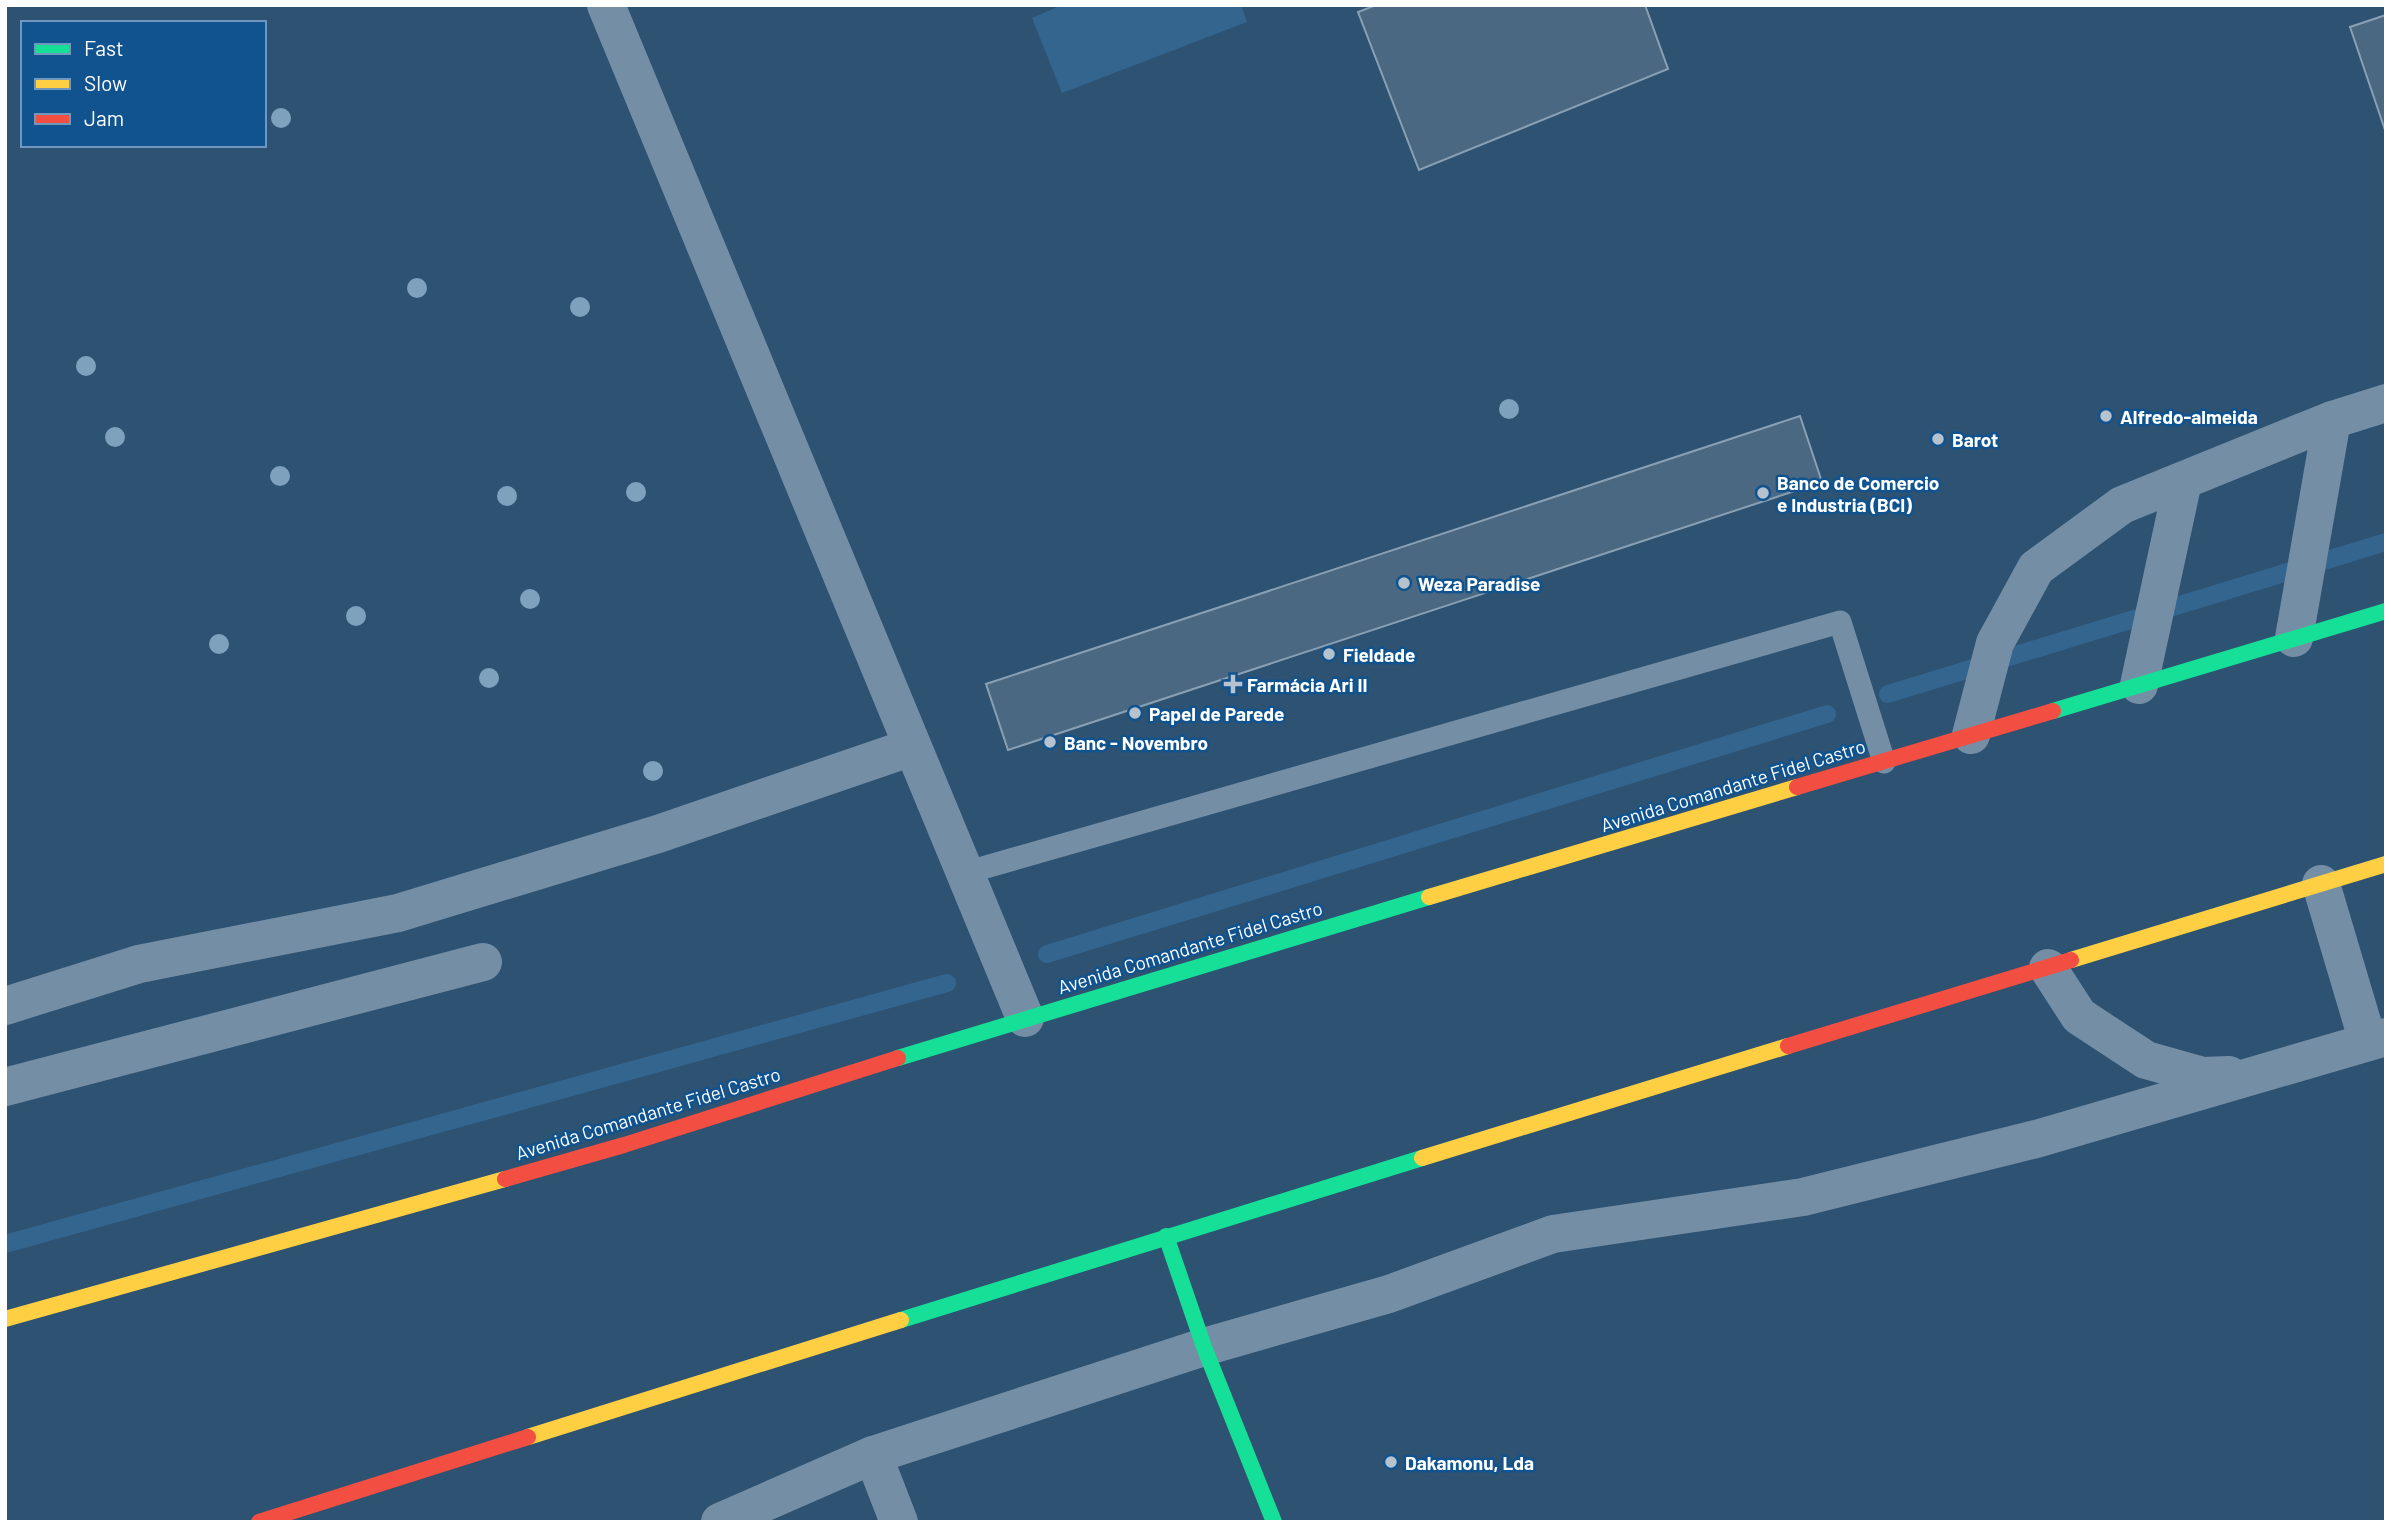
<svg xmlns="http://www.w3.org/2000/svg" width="2391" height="1527" viewBox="0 0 2391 1527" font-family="Barlow,sans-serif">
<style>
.water{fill:#34658f}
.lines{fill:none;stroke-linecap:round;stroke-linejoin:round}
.stream{stroke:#34658f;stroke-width:18}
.building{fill:#4a6881;stroke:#89a0b4;stroke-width:2}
.lane{stroke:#748ea6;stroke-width:23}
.street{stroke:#748ea6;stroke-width:38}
.fast{stroke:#16e098;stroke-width:16}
.slow{stroke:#ffcf43;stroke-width:16}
.jam{stroke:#f24e42;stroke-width:16}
.tree{fill:#7ea1be}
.poi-dot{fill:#b6c2ce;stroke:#10538f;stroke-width:2.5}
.labels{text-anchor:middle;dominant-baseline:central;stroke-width:5;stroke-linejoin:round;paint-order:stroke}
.poi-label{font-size:19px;font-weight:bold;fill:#fff;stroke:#10538f;text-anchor:start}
.street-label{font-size:19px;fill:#fff;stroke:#10538f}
</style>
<rect width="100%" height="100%" fill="#2d5272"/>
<polygon class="water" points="1062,5 1241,5 1247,22 1062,93 1032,18"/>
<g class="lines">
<g class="stream">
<polyline points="1888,694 2386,542"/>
<polyline points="1047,954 1827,714"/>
<polyline points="5,1244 947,983"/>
</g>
</g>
<g class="building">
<polygon points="1376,5 1645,5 1668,69 1419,170 1358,12"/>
<polygon points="2386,15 2386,133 2350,27"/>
<polygon points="1800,416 1822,482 1008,750 986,684"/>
</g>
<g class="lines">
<polyline class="lane" points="965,873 1840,622 1884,762"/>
<g class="street">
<polyline points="606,5 1025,1018"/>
<polyline points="2294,638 2332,420"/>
<polyline points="2139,685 2183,481"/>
<polyline points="1971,735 1995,643 2036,568 2122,505 2332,420 2386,403"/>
<polyline points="2321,884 2368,1042"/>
<polyline points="2048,968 2079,1016 2146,1060 2203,1076 2229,1075"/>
<polyline points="5,1006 139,964 398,913 658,834 912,747"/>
<polyline points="5,1087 483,962"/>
<polyline points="873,1455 899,1522"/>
<polyline points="720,1522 873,1455 1204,1347 1389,1294 1553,1234 1803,1197 2036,1139 2386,1037"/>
</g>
<g class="fast">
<polyline points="2053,711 2386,611"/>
<polyline points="898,1058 1429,897"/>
<polyline points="1166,1236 1204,1347 1274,1522"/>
<polyline points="901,1320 1422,1158"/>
</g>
<g class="slow">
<polyline points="1429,897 1797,787"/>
<polyline points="2071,960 2386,864"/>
<polyline points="1422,1158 1788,1046"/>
<polyline points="5,1319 505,1179"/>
<polyline points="528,1437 901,1320"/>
</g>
<g class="jam">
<polyline points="1797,787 2053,711"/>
<polyline points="1788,1046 2071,960"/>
<polyline points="505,1179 624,1145 898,1058"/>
<polyline points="259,1522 528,1437"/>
</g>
</g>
<g class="tree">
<circle cx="281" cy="118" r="10"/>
<circle cx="417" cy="288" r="10"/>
<circle cx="580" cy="307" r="10"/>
<circle cx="86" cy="366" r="10"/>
<circle cx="1509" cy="409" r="10"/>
<circle cx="115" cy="437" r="10"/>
<circle cx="280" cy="476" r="10"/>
<circle cx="636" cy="492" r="10"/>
<circle cx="507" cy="496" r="10"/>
<circle cx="530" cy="599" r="10"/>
<circle cx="356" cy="616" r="10"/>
<circle cx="219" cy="644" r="10"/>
<circle cx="489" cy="678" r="10"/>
<circle cx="653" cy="771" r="10"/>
</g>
<g class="poi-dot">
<circle cx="2106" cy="416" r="7"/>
<circle cx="1938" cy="439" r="7"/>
<circle cx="1763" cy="493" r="7"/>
<circle cx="1404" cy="583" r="7"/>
<circle cx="1329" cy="654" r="7"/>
<path d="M1229.5 673.5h7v7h7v7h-7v7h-7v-7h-7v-7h7z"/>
<circle cx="1135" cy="713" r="7"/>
<circle cx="1050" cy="742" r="7"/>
<circle cx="1391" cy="1462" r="7"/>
</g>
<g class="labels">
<g class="poi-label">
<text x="2120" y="416">Alfredo-almeida</text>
<text x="1952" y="439">Barot</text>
<text x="1777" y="482">Banco de Comercio<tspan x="1777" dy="22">e Industria (BCI)</tspan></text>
<text x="1418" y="583">Weza Paradise</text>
<text x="1343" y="654">Fieldade</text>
<text x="1247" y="684">Farmácia Ari II</text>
<text x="1149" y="713">Papel de Parede</text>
<text x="1064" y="742">Banc - Novembro</text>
<text x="1405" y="1462">Dakamonu, Lda</text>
</g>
<g class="street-label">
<text transform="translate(1733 785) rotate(-17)">Avenida Comandante Fidel Castro</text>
<text transform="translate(1190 947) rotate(-17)">Avenida Comandante Fidel Castro</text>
<text transform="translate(648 1113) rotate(-17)">Avenida Comandante Fidel Castro</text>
</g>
</g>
<rect width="2391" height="1527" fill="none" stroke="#ffffff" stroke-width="14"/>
<rect x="21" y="21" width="245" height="126" fill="#10538f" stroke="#7098bc" stroke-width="2"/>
<rect x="35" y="44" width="35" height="10" fill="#16e098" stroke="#7098bc" stroke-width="2"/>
<text x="84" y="56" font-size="21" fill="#ffffff">Fast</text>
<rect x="35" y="79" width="35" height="10" fill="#ffcf43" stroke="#7098bc" stroke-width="2"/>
<text x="84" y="91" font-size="21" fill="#ffffff">Slow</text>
<rect x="35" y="114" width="35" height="10" fill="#f24e42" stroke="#7098bc" stroke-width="2"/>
<text x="84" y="126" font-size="21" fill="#ffffff">Jam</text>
</svg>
